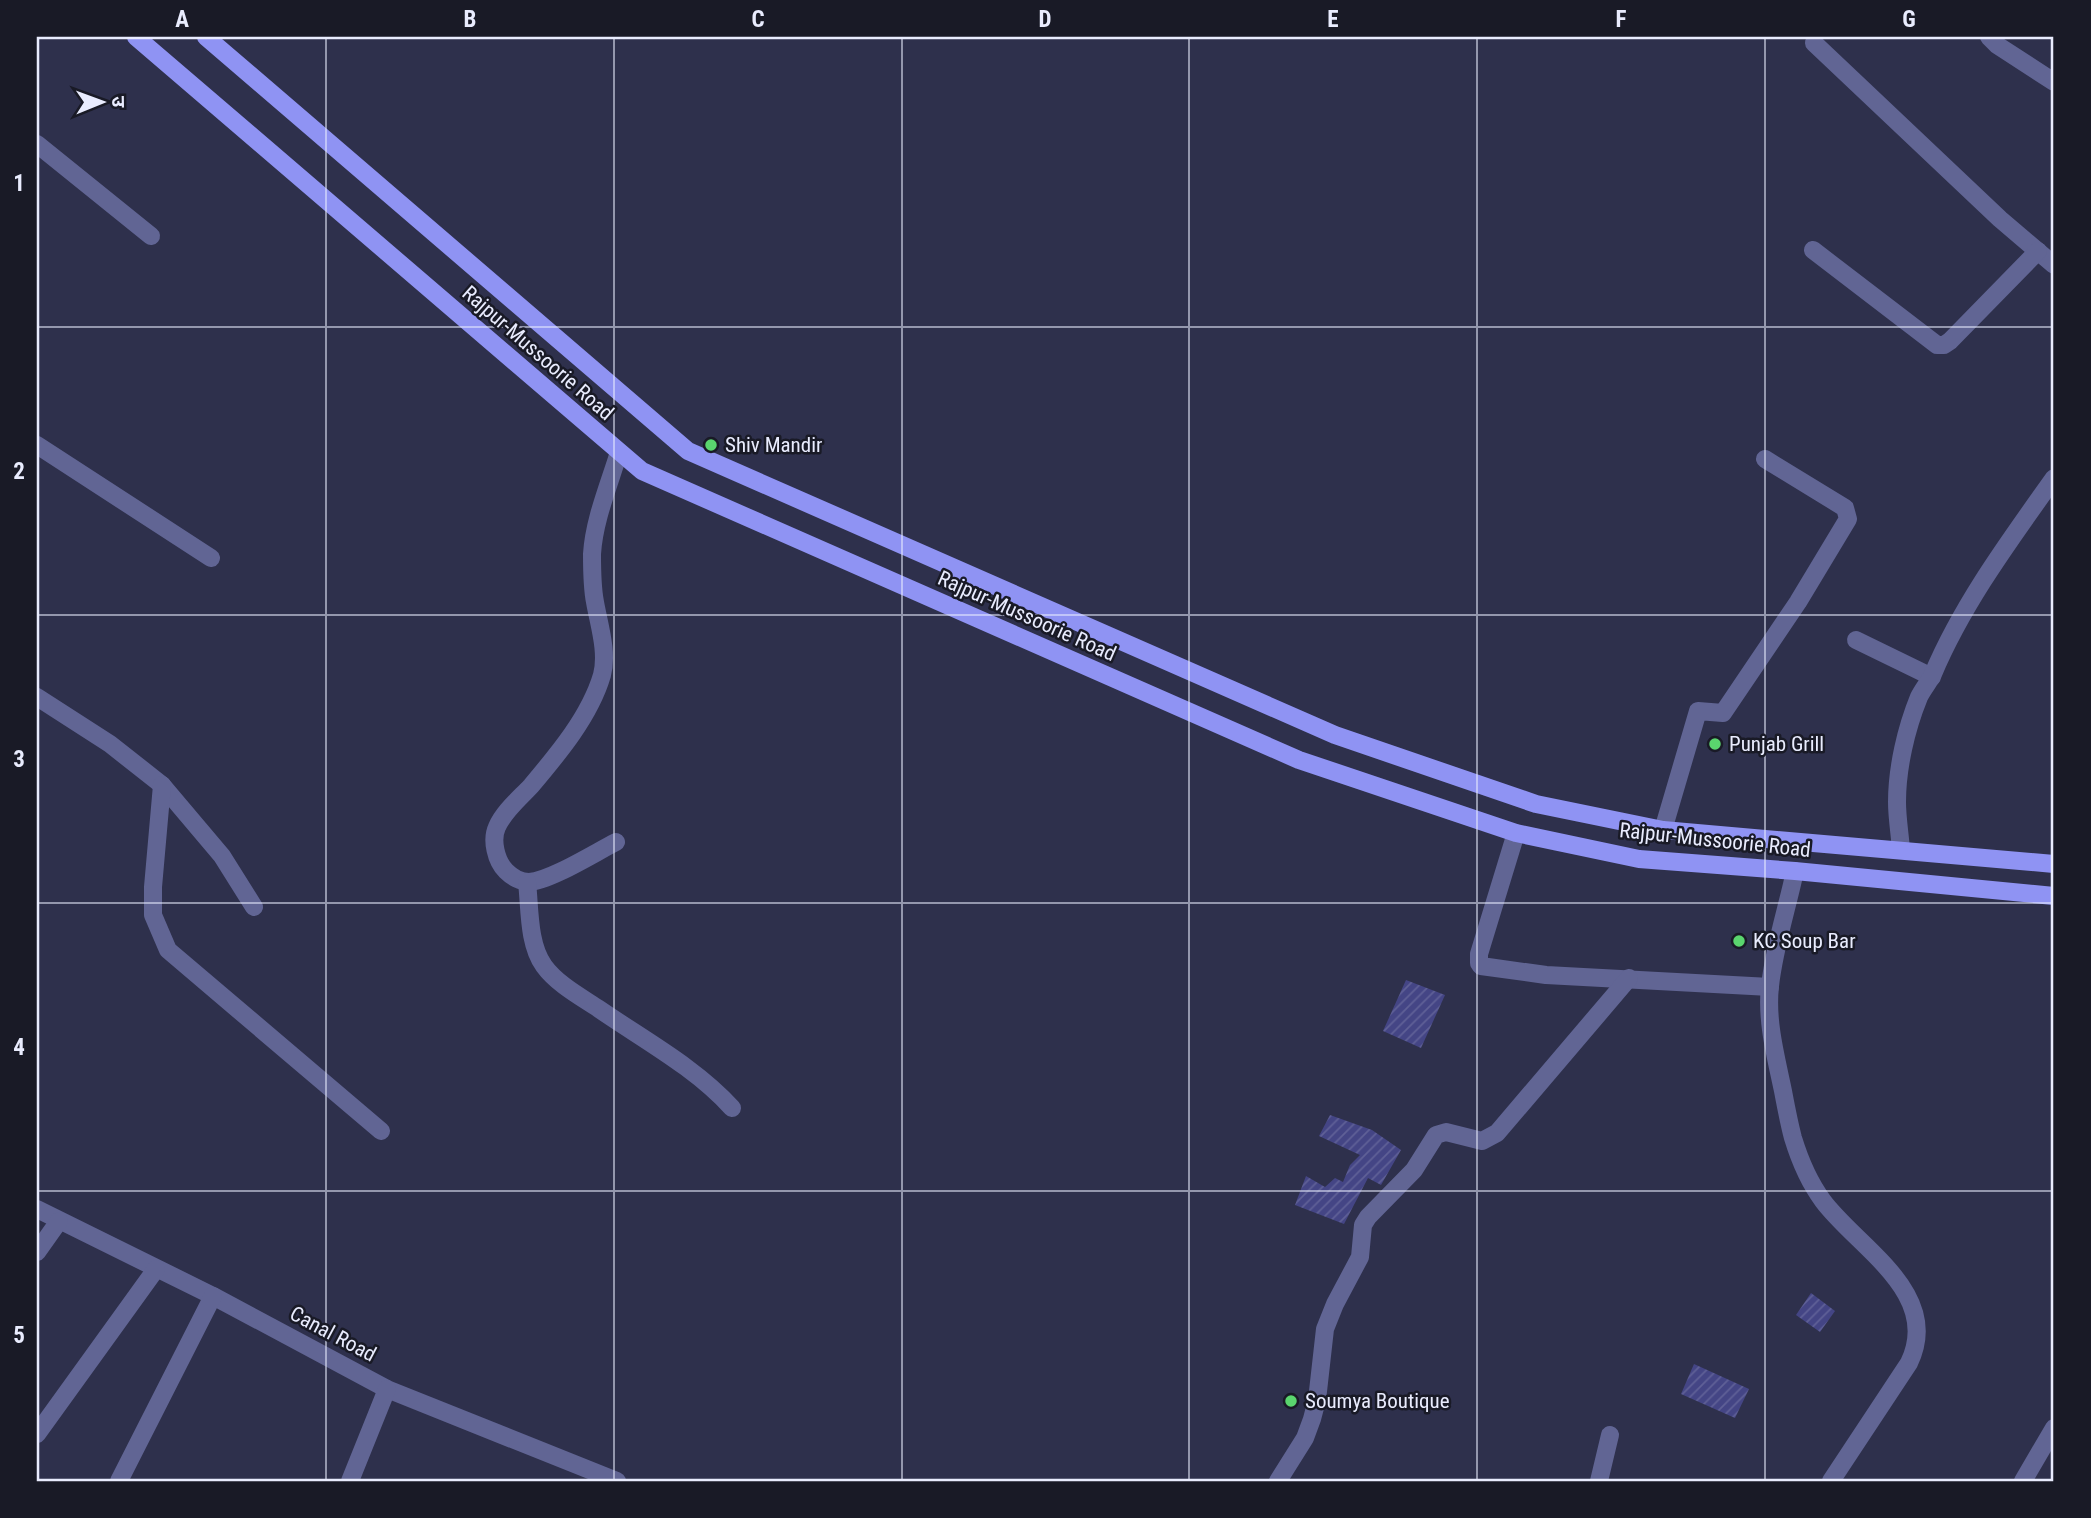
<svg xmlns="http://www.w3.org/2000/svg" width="2091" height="1518" viewBox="0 0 2091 1518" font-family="'Roboto Condensed','Noto Sans Devanagari',sans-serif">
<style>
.building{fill:url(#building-hatch)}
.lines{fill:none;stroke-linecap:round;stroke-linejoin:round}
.minor{stroke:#616594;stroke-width:18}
.major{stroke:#8f93f3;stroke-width:18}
.grid{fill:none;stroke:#e9ecfe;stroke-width:2;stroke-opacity:0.55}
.poi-dot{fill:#5ad56e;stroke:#191a26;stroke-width:2.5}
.labels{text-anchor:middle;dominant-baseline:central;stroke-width:5;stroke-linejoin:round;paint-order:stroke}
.street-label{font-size:21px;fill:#e9ecfe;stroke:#191a26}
.poi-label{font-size:21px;fill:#e9ecfe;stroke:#191a26;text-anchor:start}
.neatline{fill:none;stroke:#e9ecfe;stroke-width:2.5}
.grid-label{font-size:23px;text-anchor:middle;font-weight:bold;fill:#e9ecfe}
</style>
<defs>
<pattern id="building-hatch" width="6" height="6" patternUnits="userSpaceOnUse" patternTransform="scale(1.75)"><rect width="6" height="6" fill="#444585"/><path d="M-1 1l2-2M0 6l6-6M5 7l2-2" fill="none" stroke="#5f6097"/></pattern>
</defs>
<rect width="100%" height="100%" fill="#2e304c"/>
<g class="building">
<polygon points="1406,980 1445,995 1421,1048 1383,1031"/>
<polygon points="1330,1115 1372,1130 1401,1150 1381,1185 1368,1178 1344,1224 1295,1205 1306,1176 1325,1187 1335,1178 1343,1182 1350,1165 1360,1155 1319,1136"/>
<polygon points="1811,1293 1835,1311 1820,1332 1796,1315"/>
<polygon points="1694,1364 1749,1389 1735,1418 1681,1394"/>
</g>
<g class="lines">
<g class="minor">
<polyline points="1989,37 1997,45 2054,82"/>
<polyline points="1814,43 2000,219 2054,265"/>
<polyline points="37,144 151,236"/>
<polyline points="1813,250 1937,345 1944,345 1950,341 2038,251"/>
<polyline points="37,445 211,558"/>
<polyline points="1856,640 1932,677"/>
<polyline points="37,697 110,744 162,785 222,856 254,907"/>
<polyline points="162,785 153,887 153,915 168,950 381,1131"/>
<polyline points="1663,830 1698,711 1723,713 1798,602 1848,519 1845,508 1765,459"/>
<polyline points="1516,833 1479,954 1479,963 1481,966 1546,975 1770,987"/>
<path d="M616,842C596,852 550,881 529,882C521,882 512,877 506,871C496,861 491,840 497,827C504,811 520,798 531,786C558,754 590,716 602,675C608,652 599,625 595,602C592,587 592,569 592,554C594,520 609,485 619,452"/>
<path d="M1901,850C1900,835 1897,818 1897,802C1897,768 1906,729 1919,697C1923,689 1929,682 1933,674C1963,603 2010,540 2054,478"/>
<path d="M1795,871C1787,909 1774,948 1770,986C1766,1021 1776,1057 1783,1091C1786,1107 1789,1123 1793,1138C1800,1161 1809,1182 1823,1201C1857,1247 1943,1293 1909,1363L1831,1481"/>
<path d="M527,882C530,908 528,944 544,966C557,984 581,997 599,1009C644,1040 696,1068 732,1108"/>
<polyline points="37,1209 213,1296 387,1389 617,1481"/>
<polyline points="37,1252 59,1221"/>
<polyline points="37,1434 156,1269"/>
<polyline points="119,1481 213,1296"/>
<polyline points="350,1481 387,1389"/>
<polyline points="1278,1481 1305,1438 1312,1419 1317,1400 1325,1329 1335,1304 1360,1257 1363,1225 1368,1217 1414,1170 1436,1135 1446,1132 1482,1141 1497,1133 1629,978"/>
<polyline points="1599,1481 1610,1435"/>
<polyline points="2023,1481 2054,1428"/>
</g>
<g class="major">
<polyline points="136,37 642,471 1299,760 1516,833 1639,859 1795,871 2054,896"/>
<polyline points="206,37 688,451 1335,735 1536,804 1663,830 2054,864"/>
</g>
</g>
<path class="grid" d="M326,37V1481M614,37V1481M902,37V1481M1189,37V1481M1477,37V1481M1765,37V1481M37,327H2054M37,615H2054M37,903H2054M37,1191H2054"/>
<g class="poi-dot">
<circle cx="711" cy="445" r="7"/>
<circle cx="1715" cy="744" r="7"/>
<circle cx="1739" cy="941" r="7"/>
<circle cx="1291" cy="1401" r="7"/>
</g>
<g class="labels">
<g class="street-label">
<text transform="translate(538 353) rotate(41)">Rajpur-Mussoorie Road</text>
<text transform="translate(1027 616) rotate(24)">Rajpur-Mussoorie Road</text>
<text transform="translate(1715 840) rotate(6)">Rajpur-Mussoorie Road</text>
<text transform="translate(333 1334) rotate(28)">Canal Road</text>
</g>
<g class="poi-label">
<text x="725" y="445">Shiv Mandir</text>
<text x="1729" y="744">Punjab Grill</text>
<text x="1753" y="941">KC Soup Bar</text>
<text x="1305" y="1401">Soumya Boutique</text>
</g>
</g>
<rect width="2091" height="1518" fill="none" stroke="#191a26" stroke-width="77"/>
<g transform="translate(102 102) rotate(89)" stroke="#191a26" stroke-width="5" paint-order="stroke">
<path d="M0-5L12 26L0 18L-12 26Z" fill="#e9ecfe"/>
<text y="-10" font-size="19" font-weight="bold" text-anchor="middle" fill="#e9ecfe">उ</text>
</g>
<rect x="38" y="38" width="2014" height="1442" class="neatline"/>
<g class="grid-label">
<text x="182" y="27">A</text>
<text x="470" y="27">B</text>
<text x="758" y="27">C</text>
<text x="1045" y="27">D</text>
<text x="1333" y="27">E</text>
<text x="1621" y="27">F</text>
<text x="1909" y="27">G</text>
<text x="19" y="191">1</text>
<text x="19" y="479">2</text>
<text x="19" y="767">3</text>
<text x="19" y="1055">4</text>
<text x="19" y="1343">5</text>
</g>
</svg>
